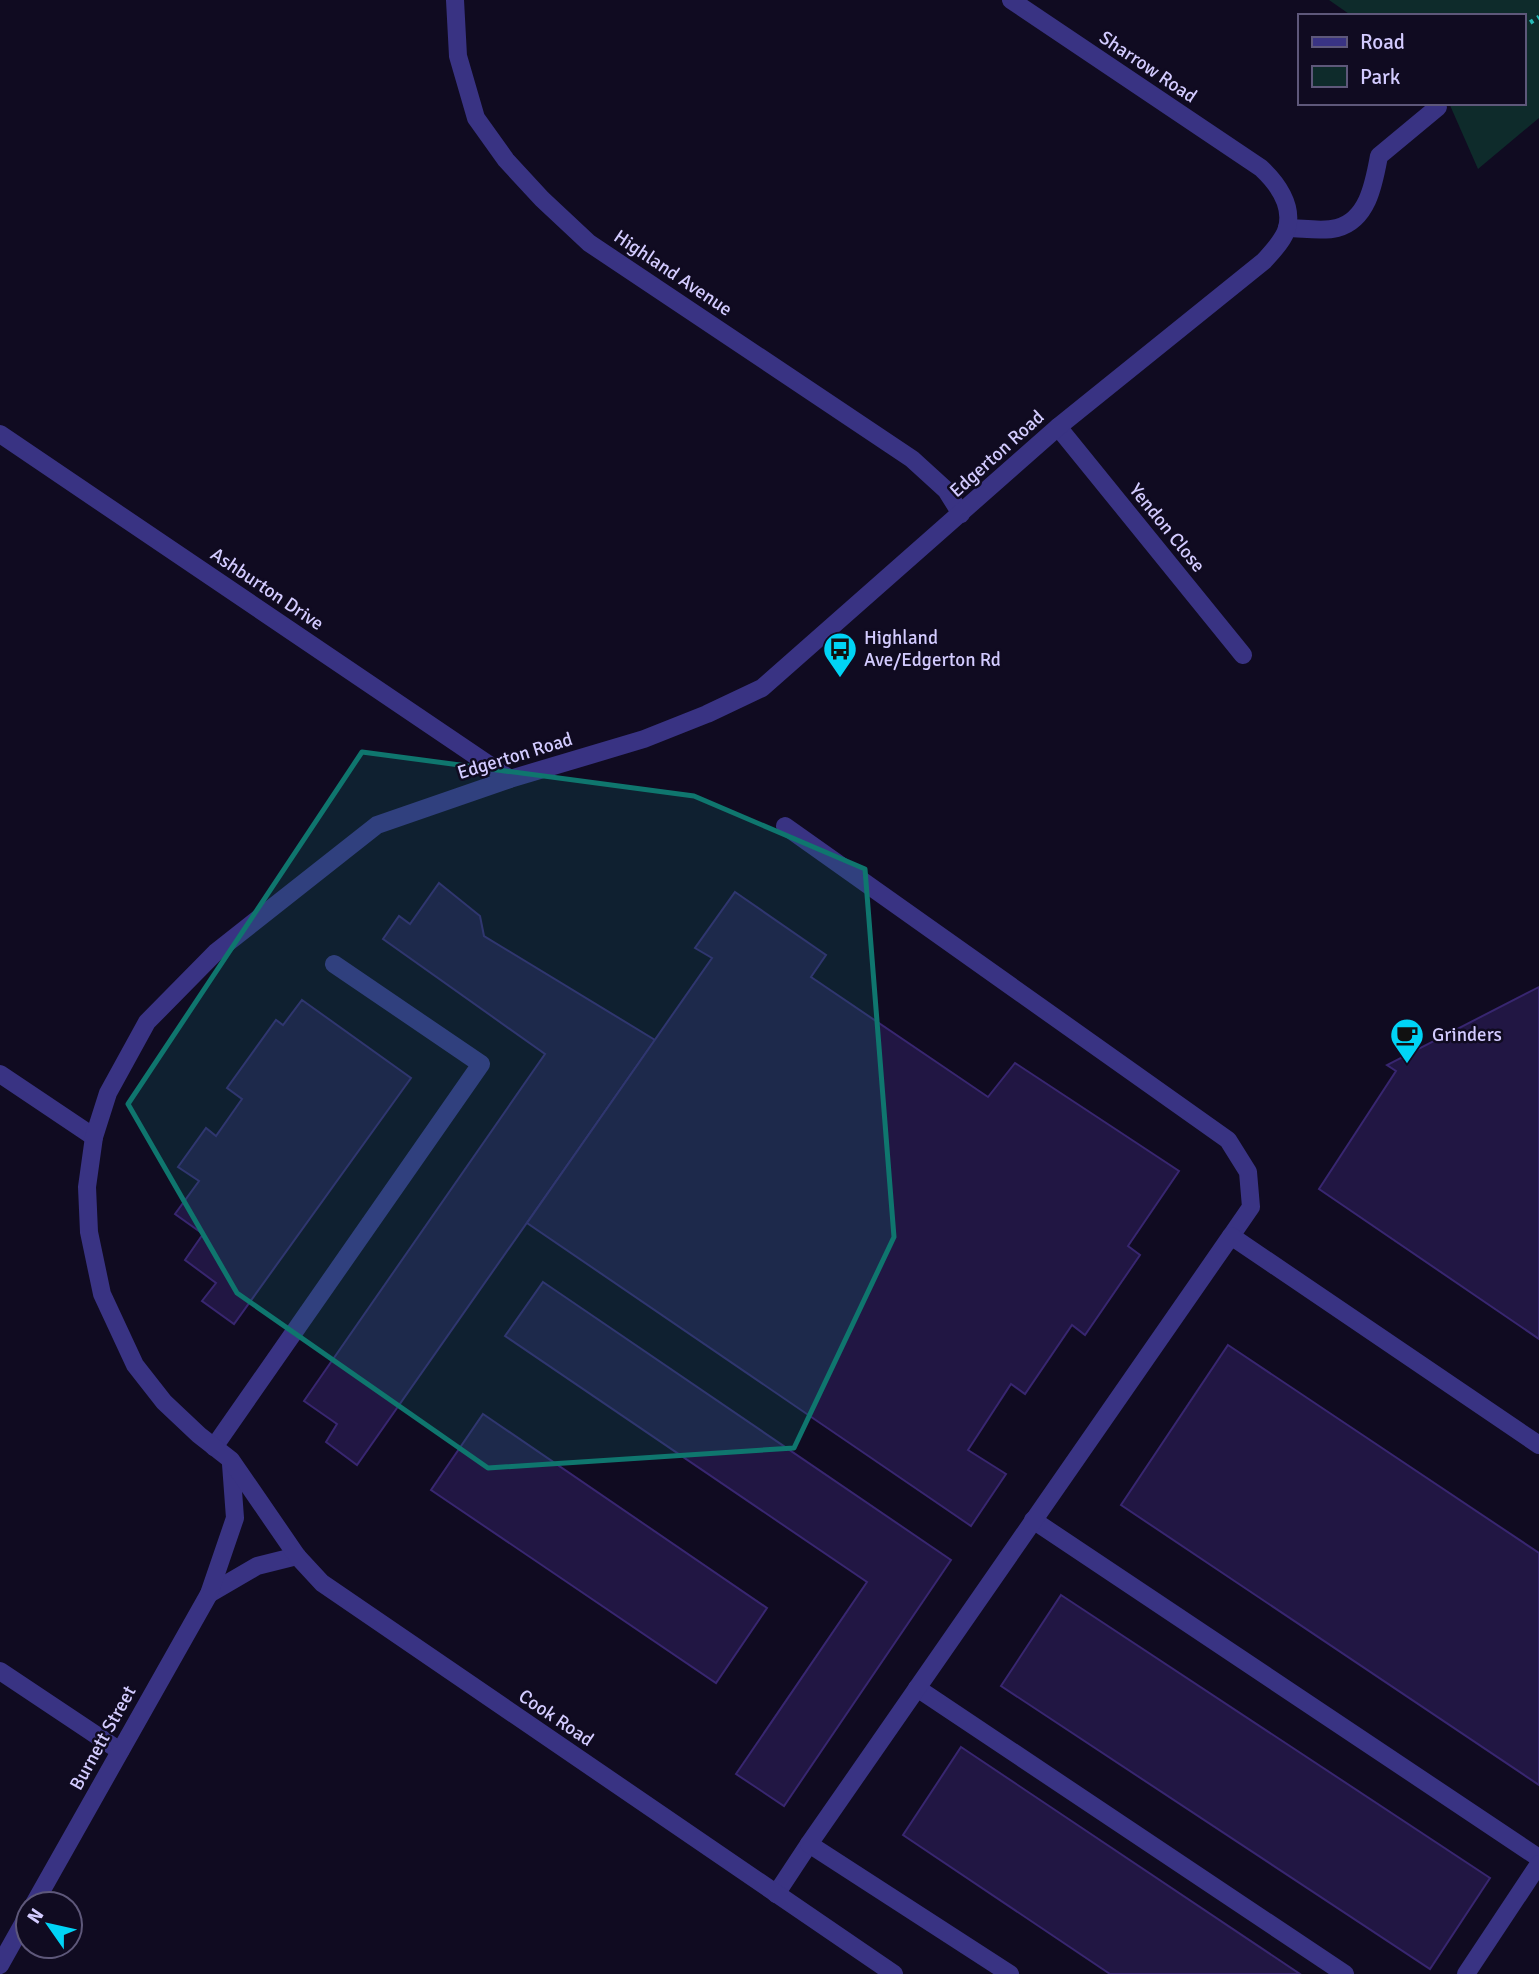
<svg xmlns="http://www.w3.org/2000/svg" width="1539" height="1974" viewBox="0 0 1539 1974" font-family="Signika,sans-serif">
<style>
.green{fill:#0e2b2b}
.building{fill:#211643;stroke:#382670;stroke-width:2}
.lines{fill:none;stroke-linecap:round;stroke-linejoin:round}
.path{stroke:#25b9b6;stroke-width:4.5;stroke-dasharray:3.5 5;stroke-linecap:butt}
.lane{stroke:#393383;stroke-width:18}
.street{stroke:#393383;stroke-width:18}
.marked{fill:#0f766e;fill-opacity:0.2;stroke:#0f766e;stroke-width:5;stroke-linejoin:round}
.labels{text-anchor:middle;dominant-baseline:central;stroke-width:5;stroke-linejoin:round;paint-order:stroke}
.street-label{font-size:19px;fill:#d3cbff;stroke:#100b21}
.poi-label{font-size:19px;fill:#d3cbff;stroke:#100b21;text-anchor:start}
</style>
<rect width="100%" height="100%" fill="#100b21"/>
<polygon class="green" points="1329,0 1539,0 1539,118 1478,169 1449,103 1523,103 1523,16 1352,16"/>
<g class="building">
<polygon points="439,883 480,916 484,936 655,1040 357,1465 326,1442 337,1424 304,1401 545,1054 383,939 399,916 410,924"/>
<polygon points="735,892 826,955 811,977 988,1097 1015,1063 1179,1171 1128,1246 1140,1255 1085,1335 1072,1325 1025,1394 1011,1384 968,1450 1006,1474 971,1526 527,1223 712,958 695,948"/>
<polygon points="1539,987 1539,1339 1319,1189 1396,1071 1387,1065"/>
<polygon points="302,1000 411,1078 234,1324 202,1301 216,1283 185,1260 203,1234 175,1214 199,1181 178,1167 206,1128 216,1136 242,1099 227,1088 276,1020 283,1025"/>
<polygon points="543,1282 951,1560 784,1806 736,1774 867,1582 505,1336"/>
<polygon points="1228,1345 1539,1553 1539,1785 1121,1505"/>
<polygon points="483,1414 767,1608 716,1683 431,1490"/>
<polygon points="1061,1595 1490,1878 1430,1969 1001,1686"/>
<polygon points="961,1747 1300,1974 1110,1974 903,1835"/>
</g>
<g class="lines">
<polyline class="path" points="1523,27 1539,17"/>
<g class="lane">
<polyline points="785,826 1228,1140 1248,1172 1251,1207 1231,1236"/>
<polyline points="214,1447 481,1064 334,964"/>
<polyline points="1033,1520 1539,1858"/>
<polyline points="917,1688 1345,1974"/>
<polyline points="776,1894 809,1844"/>
<polyline points="1010,1974 809,1844 1231,1236 1539,1445"/>
<polyline points="1466,1974 1539,1864"/>
</g>
<g class="street">
<polyline points="455,0 458,56 476,118 506,160 542,199 589,243 912,459 946,490 961,514"/>
<path d="M1287,228C1302,228 1323,232 1337,228C1368,220 1374,183 1379,156L1438,107"/>
<polyline points="1058,427 1243,655"/>
<polyline points="0,434 510,779"/>
<polyline points="0,1074 94,1137"/>
<polyline points="209,1594 257,1566 297,1556"/>
<polyline points="0,1671 120,1751"/>
<polyline points="34,1904 209,1594 235,1518 231,1464"/>
<polyline points="0,1965 28,1915"/>
<path d="M894,1974L322,1583L297,1556L231,1460L199,1435L164,1402L135,1365L102,1294L89,1232L87,1187L94,1137L108,1093L147,1022L216,952L377,825L510,779L644,739L707,714L762,688L1058,427L1264,261C1272,252 1284,240 1287,228C1293,205 1277,183 1261,168L1011,0"/>
</g>
</g>
<path class="marked" d="M362,752L694,796L865,869L894,1237L794,1448L488,1468L237,1293L128,1104Z"/>
<defs>
<g id="bus-pin" transform="scale(1.75)"><path d="M0 17L-7.5 6A9.5 9.5 0 1 1 7.5 6Z" fill="#00d4f6" stroke="#100b21"/><path d="M-5-6H5V4H4V6H2V4H-2V6H-4V4H-5ZM-3.5-4V0h7V-4ZM-3.5 1.2v1.5H-2V1.2ZM2 1.2v1.5H3.5V1.2Z" fill="#111"/></g>
<g id="cafe-pin" transform="scale(1.75)"><path d="M0 17L-7.5 6A9.5 9.5 0 1 1 7.5 6Z" fill="#00d4f6" stroke="#100b21"/><path d="M-5.5-4.5H6V0H3Q3 3.5 0 3.5H-2.5Q-5.5 3.5-5.5 0ZM3-3.2v2h1.7v-2ZM-6 4.5H4V6H-6Z" fill="#111"/></g>
</defs>
<g fill-rule="evenodd">
<use href="#bus-pin" x="840" y="649"/>
<use href="#cafe-pin" x="1407" y="1035"/>
</g>
<g class="labels">
<g class="street-label">
<text transform="translate(1148 67) rotate(34)">Sharrow Road</text>
<text transform="translate(673 273) rotate(34)">Highland Avenue</text>
<text transform="translate(997 454) rotate(-42)">Edgerton Road</text>
<text transform="translate(1167 528) rotate(51)">Yendon Close</text>
<text transform="translate(267 589) rotate(34)">Ashburton Drive</text>
<text transform="translate(515 756) rotate(-17)">Edgerton Road</text>
<text transform="translate(556 1718) rotate(34)">Cook Road</text>
<text transform="translate(103 1738) rotate(-61)">Burnett Street</text>
</g>
<g class="poi-label">
<text x="864" y="638">Highland<tspan x="864" dy="22">Ave/Edgerton Rd</tspan></text>
<text x="1432" y="1035">Grinders</text>
</g>
</g>
<rect x="1298" y="14" width="228" height="91" fill="#100b21" stroke="#5e587a" stroke-width="2"/>
<rect x="1312" y="37" width="35" height="10" fill="#393383" stroke="#5e587a" stroke-width="2"/>
<text x="1360" y="49" font-size="21" fill="#d3cbff">Road</text>
<rect x="1312" y="66" width="35" height="21" fill="#0e2b2b" stroke="#5e587a" stroke-width="2"/>
<text x="1360" y="84" font-size="21" fill="#d3cbff">Park</text>
<g transform="translate(49 1925) rotate(304)"><circle r="33" fill="#100b21" stroke="#5e587a" stroke-width="2"/>
<path d="M0-5L12 26L0 18L-12 26Z" fill="#00d4f6"/>
<text y="-10" font-size="19" font-weight="bold" text-anchor="middle" fill="#d3cbff">N</text>
</g>
</svg>
